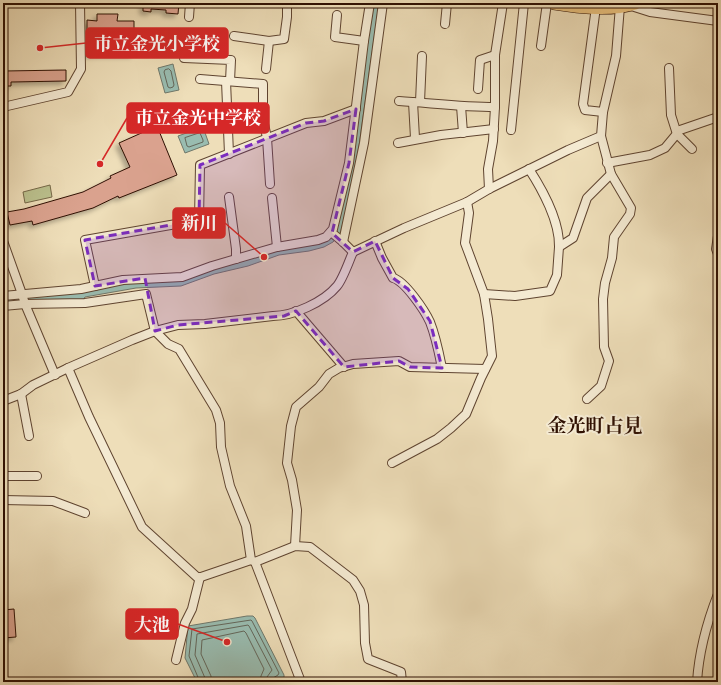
<svg xmlns="http://www.w3.org/2000/svg" width="721" height="685" viewBox="0 0 721 685" font-family="'Sorts Mill Goudy','Noto Serif JP',serif">
<style>
.green{fill:#bbc18e;stroke:#756848}
.water{fill:#99bcb0;stroke:#6f776a}
.lines{fill:none;stroke-linecap:round;stroke-linejoin:round}
.shore{stroke:#646659;stroke-width:1}
.building{fill:#daa28e;stroke:#2f1002;filter:url(#shadow)}
.minor-casing{stroke:#5f4430;stroke-width:10}
.primary-casing{stroke:#2f1002;stroke-width:14}
.minor{stroke:#f4ead2;stroke-width:8}
.primary{stroke:#e7bf7c;stroke-width:13}
.marked{fill:#7b2cbf;fill-opacity:0.2;stroke:#7b2cbf;stroke-width:3;stroke-dasharray:8 5;stroke-linejoin:round}
.labels{text-anchor:middle;dominant-baseline:central;stroke-width:4;stroke-linejoin:round;paint-order:stroke}
.quarter-label{font-size:19px;font-weight:bold;fill:#2f1002;stroke:#f4ead2}
.leader{fill:none;stroke:#d62828;stroke-width:1.5}
.callout-dot{fill:#d62828;stroke:#f4ead2;stroke-width:1.5}
.callout{fill:#d62828;stroke:#d62828;stroke-width:1.5}
.callout-label{font-size:18px;text-anchor:middle;font-weight:bold;fill:#fff}
</style>
<defs>
<filter id="shadow"><feDropShadow dx="-3.5" dy="3.5" stdDeviation="2" flood-color="#0004"/></filter>
</defs>
<rect width="100%" height="100%" fill="#eedeb9"/>
<filter id="stains"><feTurbulence type="fractalNoise" baseFrequency=".005" numOctaves="4"/><feColorMatrix values="0 0 0 0 .2 0 0 0 0 .09 0 0 0 0 .02 0 0 0 .5 -.17"/></filter>
<radialGradient id="worn" r=".72"><stop offset=".6" stop-color="#630" stop-opacity="0"/><stop offset="1" stop-color="#630" stop-opacity=".3"/></radialGradient>
<polygon class="green" points="50,185 52,197 25,203 23,192"/>
<g class="water">
<polygon points="373,3 379,3 359,146 350,196 340,234 333,242 324,247 309,251 279,255 248,266 214,274 181,286 136,288 85,297 83,300 3,304 3,298 124,283 144,282 242,260 334,231"/>
<polygon points="173,64 179,90 165,93 158,68"/>
<polygon points="203,127 209,144 185,153 178,136"/>
<polygon points="247,616 253,616 255,618 284,675 284,678 268,682 197,682 185,658 188,626"/>
</g>
<g class="lines">
<g class="shore">
<polygon points="169,69 171,71 174,85 173,87 170,88 168,87 164,72 165,70"/>
<polygon points="200,133 203,140 203,142 189,147 187,146 185,138"/>
<polyline points="200,682 189,656 192,629 251,620 252,621 279,673 278,675 273,678 271,682"/>
<polyline points="205,682 205,678 195,655 197,634 248,625 249,626 272,670 267,677 266,682"/>
<polyline points="211,682 211,676 201,654 202,640 244,631 246,633 264,669 261,676 260,682"/>
</g>
</g>
<g class="building">
<polygon points="143,3 179,3 178,14 166,13 166,10 151,9 151,12 143,11"/>
<polygon points="97,14 118,14 117,21 134,21 134,54 87,54 87,20 97,21"/>
<polygon points="66,70 66,81 11,82 11,86 5,86 4,71"/>
<polygon points="157,126 177,175 119,198 118,196 93,208 33,225 32,221 10,225 7,212 24,209 83,192 111,178 110,176 130,167 119,143"/>
<polygon points="14,609 16,637 3,638 3,610"/>
</g>
<g class="lines">
<g class="minor-casing">
<g id="minor">
<polyline points="628,5 650,12 718,21"/>
<polyline points="596,7 583,104 585,110 603,112"/>
<polyline points="337,15 335,37 364,41"/>
<polyline points="189,17 190,3"/>
<polyline points="445,24 447,3"/>
<polyline points="234,36 269,41 284,39 287,17 287,3"/>
<polyline points="541,46 547,3"/>
<polyline points="184,58 231,60 230,81"/>
<polyline points="669,68 671,115 677,134 692,149"/>
<polyline points="266,69 269,41"/>
<polyline points="200,79 263,84 263,119 267,138 270,184"/>
<polyline points="226,81 229,154"/>
<polyline points="478,89 480,60 495,55"/>
<path d="M399,101C431,103 463,107 495,107"/>
<polyline points="413,102 415,138"/>
<polyline points="420,102 422,56"/>
<polyline points="461,106 463,133"/>
<polyline points="3,107 68,92 81,69 80,3"/>
<polyline points="511,130 524,3"/>
<polyline points="398,143 441,135 494,129"/>
<polyline points="607,163 650,155 665,148 680,130 718,117"/>
<path d="M529,169C542,189 560,222 559,247"/>
<polyline points="489,189 488,169 493,141 495,107 495,55 503,3"/>
<polyline points="229,197 236,249 236,259"/>
<polyline points="272,198 277,247"/>
<polyline points="331,232 343,242 353,252 404,228 467,202 489,189 568,150 601,136 603,112 616,56 620,6"/>
<polyline points="718,236 716,249 718,254"/>
<polyline points="3,241 22,294 25,304 55,375"/>
<path d="M375,241L382,258L393,278C405,281 425,311 430,322C436,337 439,353 442,368"/>
<polyline points="343,242 364,143 383,3"/>
<polyline points="95,286 85,240 199,220 200,165 306,123 324,121 356,109"/>
<polyline points="484,294 515,296 550,291 557,275 559,247 573,238 587,198 611,174"/>
<polyline points="3,296 81,289 123,280 182,277 212,266 277,247 318,240 326,237 333,229 349,163 364,41 370,3"/>
<polyline points="3,306 25,304 85,303 146,294 155,331 168,344 179,349 216,410 220,423 221,447 230,486 246,526 251,560 255,562 301,682"/>
<polyline points="296,311 344,367"/>
<polyline points="68,368 89,417 142,527 198,578 251,560"/>
<polyline points="21,394 29,436"/>
<polyline points="587,399 601,386 609,361 604,347 603,299 605,283 612,258 614,237 630,214 631,208 611,174 601,136"/>
<path d="M3,401L21,394L33,385L68,368L132,340L155,331L178,325L205,324L273,316C293,316 324,302 337,286C343,279 349,261 353,252"/>
<polyline points="392,463 437,439 451,428 466,414 481,378 492,356 488,319 484,294 465,243 469,213 467,202"/>
<polyline points="3,476 37,476"/>
<polyline points="3,500 53,501 85,513"/>
<polyline points="295,546 297,510 292,480 287,463 291,426 296,407 319,387 329,374 339,368 353,364 399,361 410,367 485,369"/>
<polyline points="255,562 295,546 310,547 353,580 360,591 364,605 365,643 368,659 401,672 402,682"/>
<polyline points="176,660 185,623 192,609 200,577"/>
<path d="M697,682C699,651 707,622 718,594"/>
</g>
</g>
<g class="primary-casing">
<path id="primary" d="M554,3C580,7 610,11 635,3"/>
</g>
<use href="#minor" class="minor"/>
<use href="#primary" class="primary"/>
</g>
<path class="marked" d="M356,109L349,163L332,233L353,252L375,241L393,278L408,289L430,321L442,368L410,367L399,361L344,367L296,311L284,316L178,325L155,331L145,278L95,286L85,240L199,220L200,165L306,123L324,121Z"/>
<g class="labels">
<g class="quarter-label">
<text x="595" y="427">金光町占見</text>
</g>
</g>
<path class="leader" d="M40 48L86 43M100 164L127 118M264 257L225 223M227 642L178 624"/>
<g class="callout-dot">
<circle cx="40" cy="48" r="4"/>
<circle cx="100" cy="164" r="4"/>
<circle cx="264" cy="257" r="4"/>
<circle cx="227" cy="642" r="4"/>
</g>
<g class="callout">
<rect x="86" y="28" width="142" height="30" rx="4"/>
<rect x="127" y="103" width="142" height="30" rx="4"/>
<rect x="173" y="208" width="52" height="30" rx="4"/>
<rect x="126" y="609" width="52" height="30" rx="4"/>
</g>
<g class="callout-label">
<text x="157" y="50">市立金光小学校</text>
<text x="198" y="124">市立金光中学校</text>
<text x="199" y="229">新川</text>
<text x="152" y="631">大池</text>
</g>
<rect width="721" height="685" fill="none" stroke="#eedeb9" stroke-width="16"/>
<rect x="4" y="4" width="713" height="677" fill="none" stroke="#2f1002" stroke-width="2"/>
<rect x="8" y="8" width="705" height="669" fill="none" stroke="#2f1002"/>
<rect width="100%" height="100%" filter="url(#stains)"/>
<rect width="100%" height="100%" fill="url(#worn)"/>
</svg>
